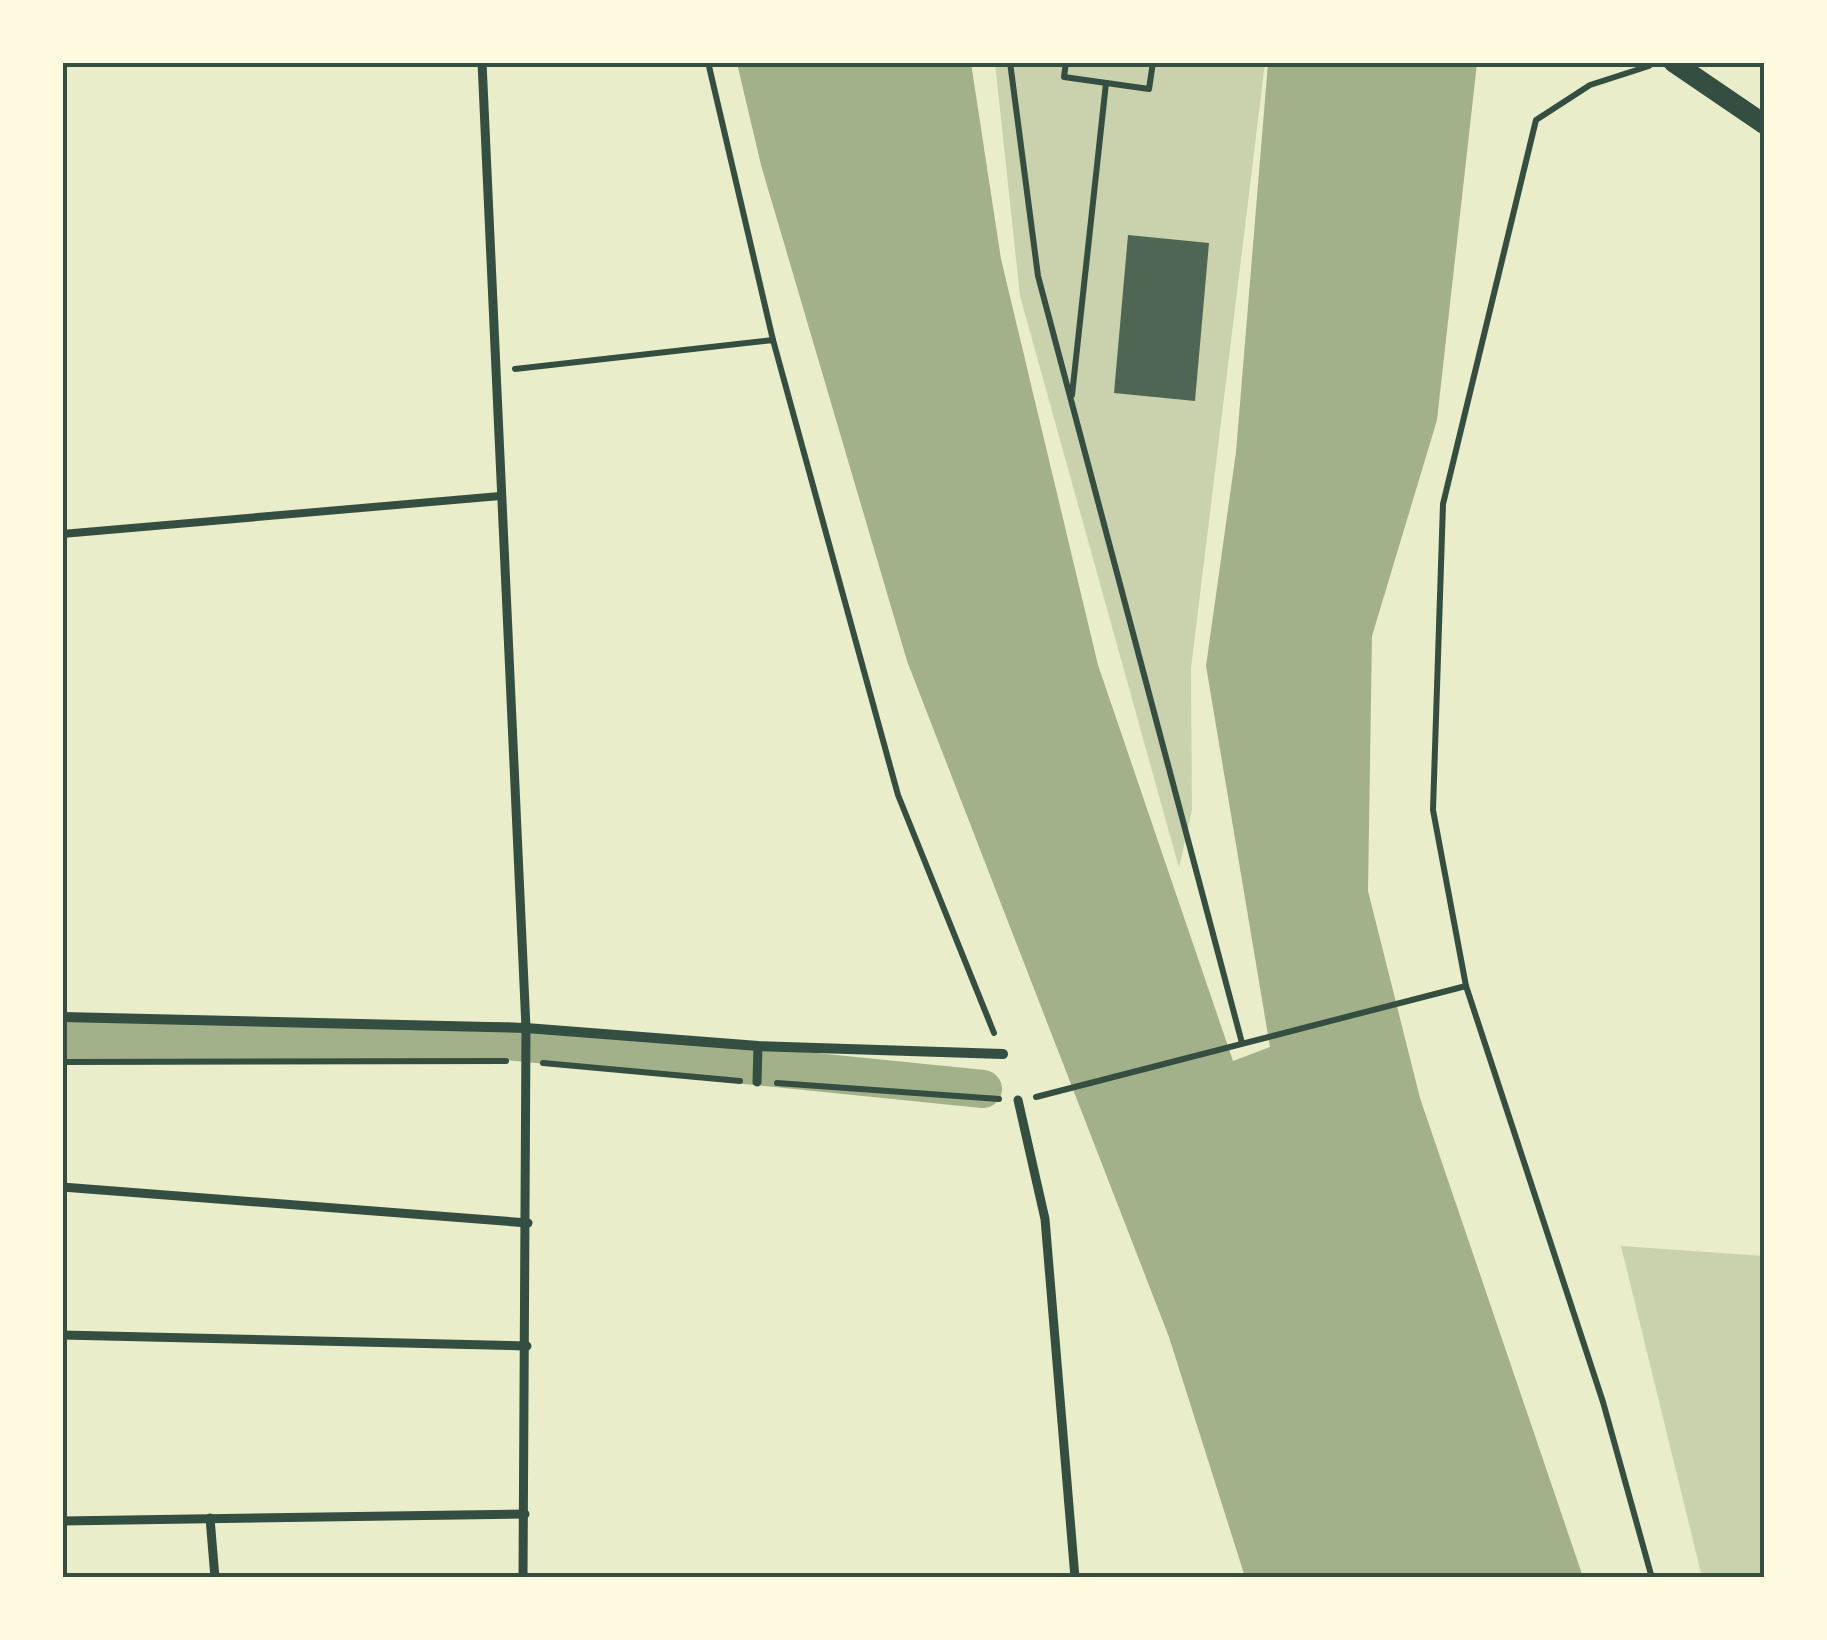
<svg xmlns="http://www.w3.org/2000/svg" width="1827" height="1640" viewBox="0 0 1827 1640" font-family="'Open Sans',sans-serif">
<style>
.green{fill:#cad2ad}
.water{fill:#a3b18a}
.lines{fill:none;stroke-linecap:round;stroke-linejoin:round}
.canal{stroke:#a3b18a;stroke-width:38}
.building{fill:#4f6655}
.path{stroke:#344e41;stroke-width:6}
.service{stroke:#344e41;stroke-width:8}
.pedestrian{stroke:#344e41;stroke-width:9}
.minor{stroke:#344e41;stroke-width:10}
.secondary{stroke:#344e41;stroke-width:20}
.neatline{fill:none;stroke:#344e41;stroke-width:4}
</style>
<rect width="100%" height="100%" fill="#e9edc9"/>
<g class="green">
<polygon points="995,63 1265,63 1191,668 1192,810 1179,868 1020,296"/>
<polygon points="1621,1246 1764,1256 1764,1577 1702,1577"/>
</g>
<polygon class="water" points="737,63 971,63 1001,259 1098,665 1233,1061 1270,1047 1206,666 1236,452 1268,63 1477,63 1437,420 1372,636 1368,891 1420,1098 1583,1577 1245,1577 1169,1337 907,661 761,165"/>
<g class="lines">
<polyline class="canal" points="62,1041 507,1041 983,1089"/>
</g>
<polygon class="building" points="1128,235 1209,243 1195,401 1114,393"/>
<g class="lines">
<g class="path">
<polyline points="708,62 773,340"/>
<polyline points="1010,62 1038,276 1242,1043"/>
<polyline points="1066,62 1064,77 1149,89 1153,62"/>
<polyline points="1649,66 1590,85 1536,120 1443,504 1433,810 1466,986 1603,1402 1652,1578"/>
<polyline points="515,369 773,340 898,795 994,1033"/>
<polyline points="1072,395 1106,83"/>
<polyline points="62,1062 506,1061"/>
<polyline points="543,1063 740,1081"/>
<polyline points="777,1083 999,1099"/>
<polyline points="1036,1097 1466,986"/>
</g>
<polyline class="service" points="62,534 500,496"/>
<g class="pedestrian">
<polyline points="482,62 526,1028 523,1578"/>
<polyline points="757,1082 758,1046"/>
<polyline points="1018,1100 1045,1219 1075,1578"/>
<polyline points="62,1187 528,1223"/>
<polyline points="62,1335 527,1346"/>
<polyline points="210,1518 215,1578"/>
<polyline points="62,1521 525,1514"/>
</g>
<polyline class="minor" points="62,1017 526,1028 758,1046 1003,1054"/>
<polyline class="secondary" points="1673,62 1764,124"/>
</g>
<rect width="1827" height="1640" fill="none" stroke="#fefae0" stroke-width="130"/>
<rect x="65" y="65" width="1697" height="1510" class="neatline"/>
</svg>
